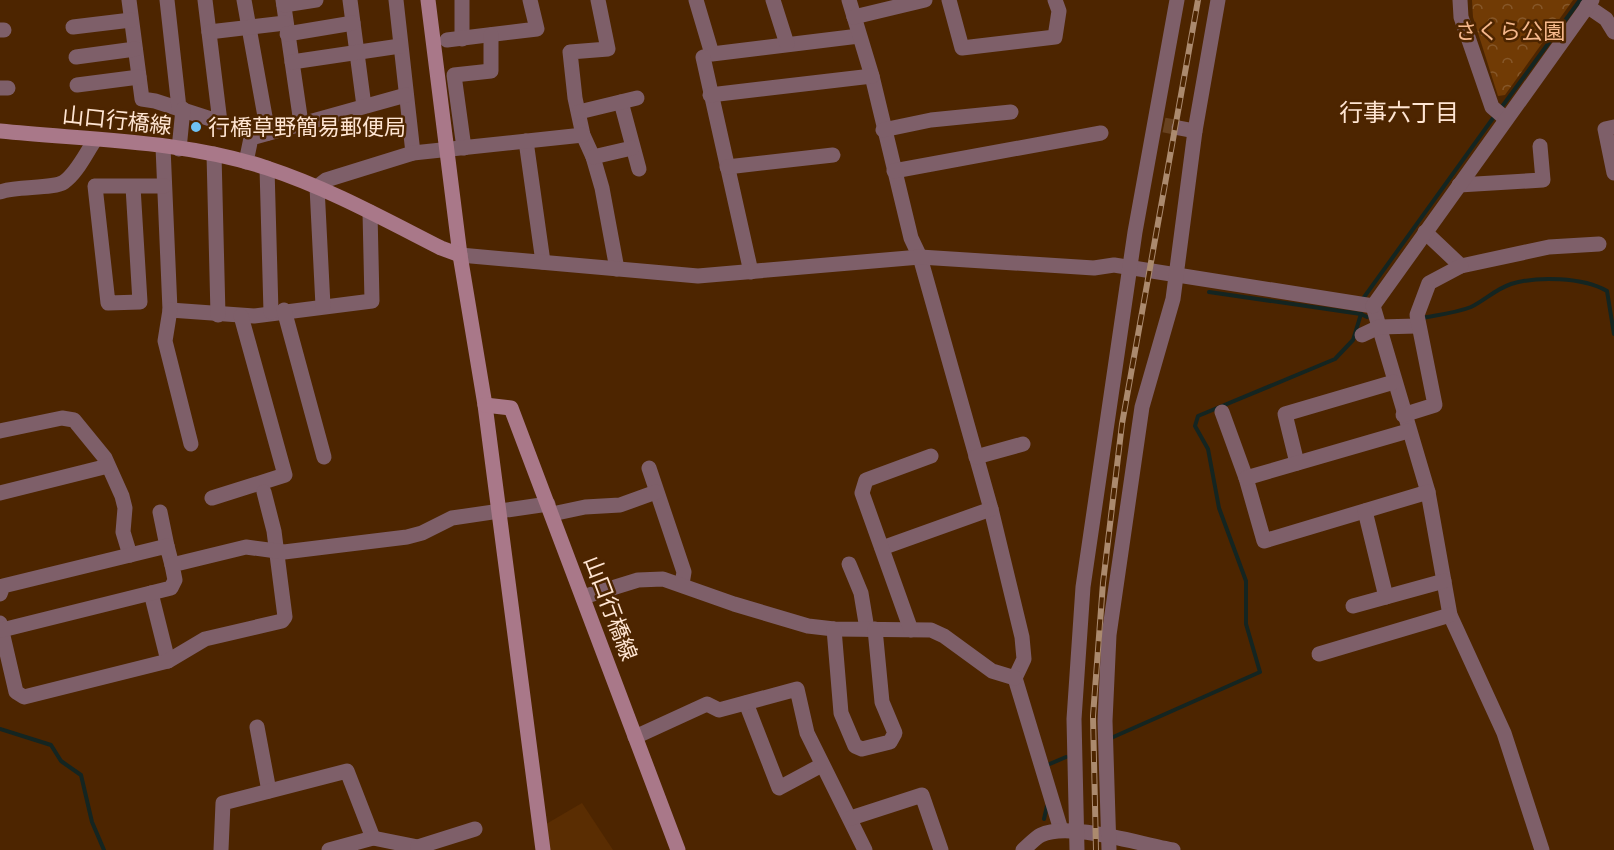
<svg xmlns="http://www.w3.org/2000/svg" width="1614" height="850" viewBox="0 0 1614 850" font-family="Jost,'Noto Sans JP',sans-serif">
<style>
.built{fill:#5a2d02}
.park{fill:url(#park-crowns)}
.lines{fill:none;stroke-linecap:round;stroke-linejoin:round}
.stream{stroke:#142521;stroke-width:4}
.minor-tunnel{stroke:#684220;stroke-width:15;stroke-dasharray:15 8;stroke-linecap:butt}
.minor{stroke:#7e5f69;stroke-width:15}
.secondary{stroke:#a97889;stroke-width:15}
.rail-casing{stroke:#ab8a6e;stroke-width:6}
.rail{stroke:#4d2500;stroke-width:4;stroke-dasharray:11;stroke-linecap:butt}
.poi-dot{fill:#6fc2f4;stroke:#4d2500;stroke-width:2}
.labels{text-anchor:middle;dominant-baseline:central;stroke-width:5;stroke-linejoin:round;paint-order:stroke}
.park-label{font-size:22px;fill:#f6b88c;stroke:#4d2500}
.street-label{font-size:22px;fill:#ffe5d2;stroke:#4d2500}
.poi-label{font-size:22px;fill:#ffe5d2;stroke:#4d2500;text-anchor:start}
.neighbourhood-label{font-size:24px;fill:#ffe5d2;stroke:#4d2500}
</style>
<defs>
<pattern id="park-crowns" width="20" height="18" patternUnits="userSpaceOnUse" patternTransform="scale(1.5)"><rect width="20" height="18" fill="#713b05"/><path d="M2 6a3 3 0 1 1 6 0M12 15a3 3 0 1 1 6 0" fill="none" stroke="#865729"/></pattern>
</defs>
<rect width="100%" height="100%" fill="#4d2500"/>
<polygon class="built" points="582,803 613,850 544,850 541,827"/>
<polygon class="park" points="1472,0 1573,0 1505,95 1498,96 1473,17"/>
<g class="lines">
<g class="stream">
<polyline points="1501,108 1580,0"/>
<polyline points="1209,292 1361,314"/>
<polyline points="1362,300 1496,114"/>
<path d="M1421,318C1437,315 1456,313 1471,307C1485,300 1496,289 1511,284C1537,276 1583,277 1607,291L1614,334"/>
<polyline points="0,729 51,745 61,761 81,775 92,822 104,850"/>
<polyline points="1111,738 1260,672 1246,624 1246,581 1219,508 1208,449 1195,426 1198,416 1335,359 1353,340 1361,314 1367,317"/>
<polyline points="1045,766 1066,757"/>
<polyline points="1044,819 1047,806"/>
</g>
<polyline class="minor-tunnel" points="1164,125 1179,128"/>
<g class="minor">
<polyline points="129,0 142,99 155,101 220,122 205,0"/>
<polyline points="167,0 179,108"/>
<polyline points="244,0 268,133"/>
<polyline points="283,0 301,123"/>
<polyline points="350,0 364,106"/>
<polyline points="396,0 413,153"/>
<polyline points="598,0 608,49 570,52 575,98 583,135 593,157 602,188 617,269"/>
<polyline points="696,0 712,54 859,36"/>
<polyline points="773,0 787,44"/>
<polyline points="849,0 872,76 911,238 920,257 991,509 1022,637 1024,659 1015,678 1061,830"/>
<polyline points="949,0 962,48 1055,37 1059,11 1055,0"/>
<polyline points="1460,0 1461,17 1492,107 1506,119"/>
<polyline points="284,5 316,0"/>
<polyline points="1587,6 1606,19 1614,32"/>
<polyline points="854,17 925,0"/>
<polyline points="73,27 131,20"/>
<polyline points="0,30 4,30"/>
<polyline points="209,32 285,23"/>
<polyline points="287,34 353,23"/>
<polyline points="462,39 462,0"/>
<polyline points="447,40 537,29 530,0"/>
<polyline points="76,57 135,49"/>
<polyline points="703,57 751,272"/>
<polyline points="292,62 400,46"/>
<polyline points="77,85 139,77"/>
<polyline points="0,88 8,88"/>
<polyline points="710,95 872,76"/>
<polyline points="621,102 639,169"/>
<polyline points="579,112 637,98"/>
<polyline points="1614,127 1605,129 1614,173"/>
<polyline points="1179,128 1195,131"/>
<polyline points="883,130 931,120 1011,112"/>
<polyline points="526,141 543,262"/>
<polyline points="163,147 170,310 254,316 372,301 370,212"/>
<polyline points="464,148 454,75 491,71 491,35"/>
<polyline points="179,149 183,109"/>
<polyline points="214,154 218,315"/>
<polyline points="593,157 632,148"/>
<polyline points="246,162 251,138 406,95"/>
<polyline points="727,167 833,155"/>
<polyline points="267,168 271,312"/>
<polyline points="894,171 1101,133"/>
<polyline points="1459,185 1543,180 1540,146"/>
<polyline points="133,187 140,302 108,303 95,186 164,186"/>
<path d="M0,192C16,186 54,189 64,182C77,173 86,153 95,140"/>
<polyline points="1425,232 1461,266 1549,247 1599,244"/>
<polyline points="460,255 698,276 920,257 1094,268 1114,265 1373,306"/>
<polyline points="323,306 317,187 326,180 413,153 583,135"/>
<polyline points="1373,306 1428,492 1450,615 1504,733 1542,850"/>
<polyline points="1373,306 1592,0"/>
<polyline points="170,310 165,341 191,444"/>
<polyline points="284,310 324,457"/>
<polyline points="1362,335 1379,327 1417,326"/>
<polyline points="1222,412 1246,478 1264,541 1428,492"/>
<polyline points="1403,415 1435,405 1417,315 1429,283 1461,266"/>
<polyline points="0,431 62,418 74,420 105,458 122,496 125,508 123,532 130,555"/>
<polyline points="976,457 1023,444"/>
<polyline points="1297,463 1285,414 1394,382"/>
<polyline points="649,468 684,572 682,584"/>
<polyline points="1246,478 1408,431"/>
<polyline points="0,493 108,466"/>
<polyline points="212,498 285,475 241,316"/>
<polyline points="1365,511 1386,597"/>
<polyline points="160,512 167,546"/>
<polyline points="552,514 585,507 620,505 656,492"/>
<polyline points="882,548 991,509"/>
<polyline points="849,564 861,593 867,629"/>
<polyline points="151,593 168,661"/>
<polyline points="0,594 3,586 167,546 172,565"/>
<polyline points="583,597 638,580 663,579 734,604 808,626 834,629 931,630 944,636 992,671 1015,678"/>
<polyline points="1353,606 1444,581"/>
<polyline points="0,623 16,692 24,697 168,661 205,639 282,621 285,617 274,531 264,492"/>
<polyline points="834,629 841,713 855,746 862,749 890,742 895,733 882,702 875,629"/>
<polyline points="2,630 171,588 175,580 172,565 246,547 284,552 407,537 422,533 452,518 548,504"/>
<polyline points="911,630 862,493 866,480 931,456"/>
<polyline points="1319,654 1450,615"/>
<polyline points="746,703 779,788 822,765"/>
<polyline points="257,727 269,791"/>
<polyline points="635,737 707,704 719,710 797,689 807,733 865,850"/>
<polyline points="851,818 922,795 941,850"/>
<polyline points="221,850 223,803 347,771 373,838"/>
<polyline points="329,850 373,838 418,847"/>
<polyline points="418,850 418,847 475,829"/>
<path d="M1023,850C1029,845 1035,838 1041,835C1069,821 1142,845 1173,850"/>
<polyline points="1077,850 1074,719 1083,587 1135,232 1177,0"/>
<polyline points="1109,850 1105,721 1109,635 1142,407 1173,299 1195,131 1218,0"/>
</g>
<g class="secondary">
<polyline points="428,0 460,255 485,405 543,850"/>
<path d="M0,131C88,140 183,140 267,168C328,188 384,219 441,248L460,255"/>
<polyline points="485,405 511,408 678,850"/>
</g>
<g class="rail-casing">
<polyline id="rail" points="1096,850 1093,716 1103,583 1122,424 1198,0"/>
</g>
<use href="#rail" class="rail"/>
</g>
<circle class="poi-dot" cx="196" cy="127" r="6"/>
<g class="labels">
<g class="park-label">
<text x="1510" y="31">さくら公園</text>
</g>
<g class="street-label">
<text transform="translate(117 120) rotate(6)">山口行橋線</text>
<text transform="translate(611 608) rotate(69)">山口行橋線</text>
</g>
<g class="poi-label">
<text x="208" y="127">行橋草野簡易郵便局</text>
</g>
<g class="neighbourhood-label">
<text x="1399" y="112">行事六丁目</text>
</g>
</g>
</svg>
